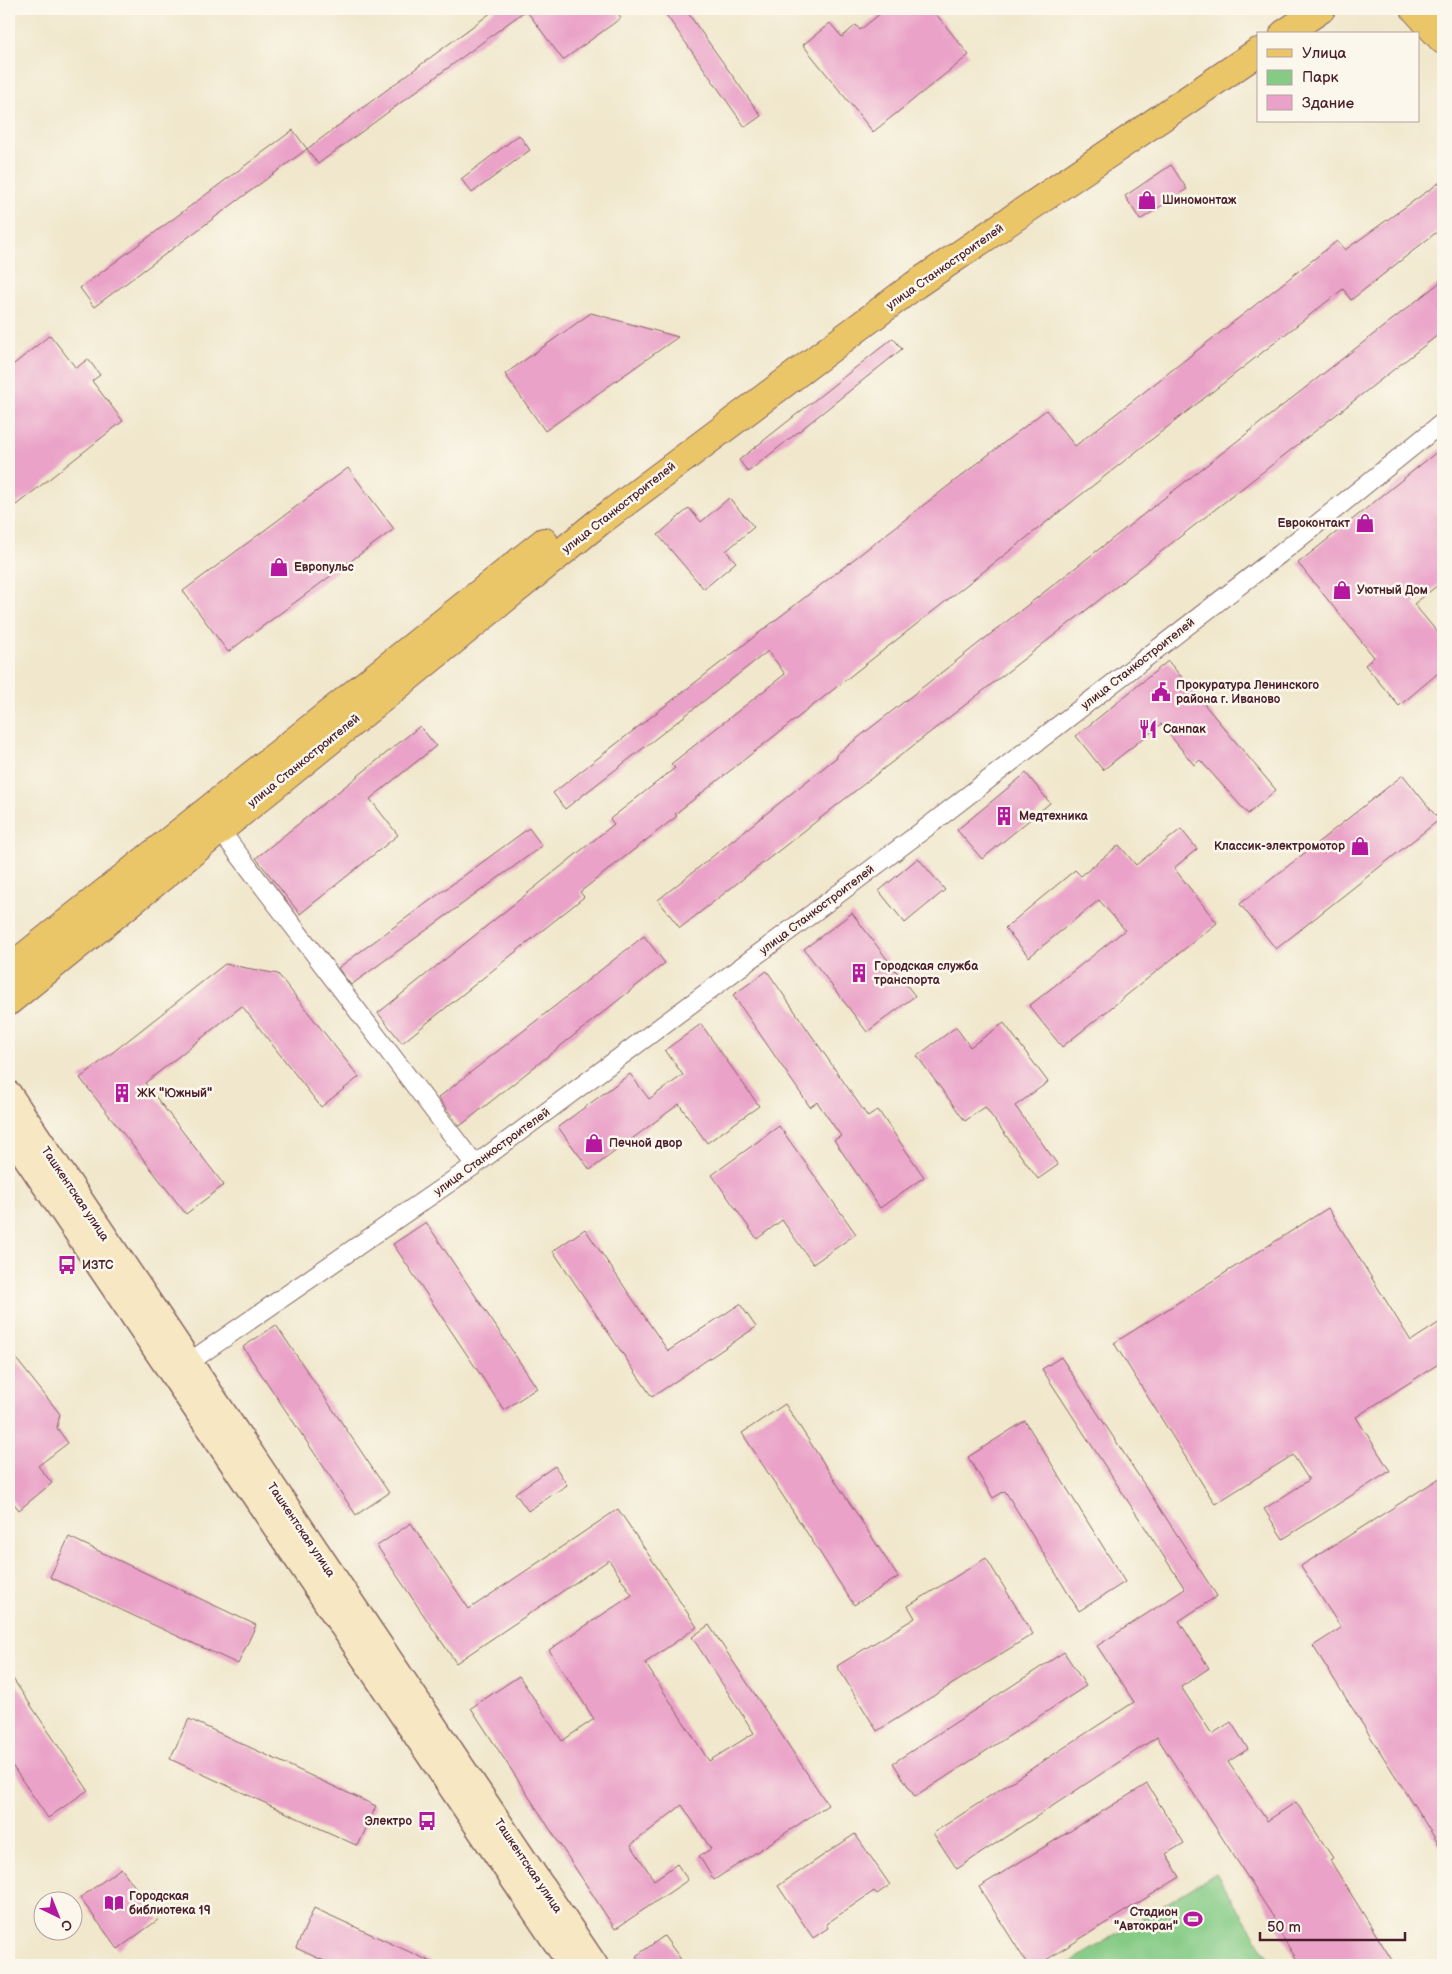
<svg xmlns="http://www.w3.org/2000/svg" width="1452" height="1974" viewBox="0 0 1452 1974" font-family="'Balsamiq Sans',sans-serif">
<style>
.green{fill:#85cb85;stroke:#687558}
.building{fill:#eaa2c8}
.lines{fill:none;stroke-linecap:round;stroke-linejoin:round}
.minor-casing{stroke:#846563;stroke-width:20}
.secondary-casing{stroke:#846563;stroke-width:28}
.primary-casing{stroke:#846563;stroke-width:30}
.minor{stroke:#fff;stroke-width:18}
.secondary{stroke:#f7e8c3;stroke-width:25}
.primary{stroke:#ebc669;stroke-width:28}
.labels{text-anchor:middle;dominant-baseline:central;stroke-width:5;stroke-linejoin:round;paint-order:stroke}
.poi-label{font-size:12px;font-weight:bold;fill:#4a1f2b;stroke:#fbf7ec;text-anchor:start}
.street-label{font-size:12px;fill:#4a1f2b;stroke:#fbf7ec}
</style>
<rect width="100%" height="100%" fill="#fbf7ec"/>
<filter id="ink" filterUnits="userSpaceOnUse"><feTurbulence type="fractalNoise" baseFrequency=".02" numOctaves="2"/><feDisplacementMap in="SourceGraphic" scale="10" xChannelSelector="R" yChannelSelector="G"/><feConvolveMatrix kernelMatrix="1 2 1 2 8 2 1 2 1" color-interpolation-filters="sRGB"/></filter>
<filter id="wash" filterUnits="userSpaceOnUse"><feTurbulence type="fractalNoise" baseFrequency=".0096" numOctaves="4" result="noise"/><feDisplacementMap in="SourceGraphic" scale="20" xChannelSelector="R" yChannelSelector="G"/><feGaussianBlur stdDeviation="1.12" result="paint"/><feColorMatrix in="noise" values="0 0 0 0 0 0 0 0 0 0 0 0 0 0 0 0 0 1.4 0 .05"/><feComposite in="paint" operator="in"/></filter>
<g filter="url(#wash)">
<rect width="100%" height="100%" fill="#f0e7cc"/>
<polygon class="green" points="1216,1873 1273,1965 1066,1965"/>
<g id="blocks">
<g class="building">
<polygon points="496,9 615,9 621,18 563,60 526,10 318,164 307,149"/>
<polygon points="662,9 685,9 761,116 745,127"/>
<polygon points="886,9 932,9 969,55 873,132 803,45 830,23 842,37 856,25 860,30"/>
<polygon points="293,130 307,149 94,307 80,288"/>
<polygon points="519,135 530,150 472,193 461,179"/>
<polygon points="1171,165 1187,189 1140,220 1125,196"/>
<polygon points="1443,180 1443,227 1351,300 1343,289 675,814 677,816 580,892 584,897 402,1043 378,1013 614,824 610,819 675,768 671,764 785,674 768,651 565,809 553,793 1046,410 1075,446 1337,241 1345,250"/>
<polygon points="1443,280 1443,331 680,928 658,900 837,757 836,755"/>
<polygon points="591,313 678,337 545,431 505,374"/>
<polygon points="50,335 76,368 88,359 100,375 92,381 123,421 16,505 9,497 9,368"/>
<polygon points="893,338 902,349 748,472 739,460"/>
<polygon points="1443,447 1443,581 1414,604 1443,639 1443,669 1399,706 1365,665 1374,657 1298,563"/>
<polygon points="348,468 394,529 228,652 183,591"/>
<polygon points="729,498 754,527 726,551 736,562 704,589 658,535 689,508 701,522"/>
<polygon points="1168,661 1276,790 1248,814 1200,760 1194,765 1161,724 1103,770 1076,736"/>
<polygon points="420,726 436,746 370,799 398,835 300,914 256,858"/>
<polygon points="1026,773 1050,803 982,859 957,830"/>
<polygon points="1403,775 1439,820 1276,949 1240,904"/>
<polygon points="529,828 542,846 351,985 338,968"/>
<polygon points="1181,829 1197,849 1174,868 1217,923 1062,1047 1029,1006 1125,930 1099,900 1029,957 1005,928 1075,870 1081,876 1119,845 1136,865"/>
<polygon points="918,858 945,890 905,923 879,891"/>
<polygon points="852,913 915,996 867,1032 804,949"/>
<polygon points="644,936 665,963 460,1126 438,1098"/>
<polygon points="225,964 278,974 359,1077 321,1107 242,1006 145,1083 224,1185 186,1214 80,1078"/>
<polygon points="767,971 868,1117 878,1110 924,1177 880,1208 834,1140 841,1136 817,1102 810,1107 733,995"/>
<polygon points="1004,1023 1048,1082 1015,1106 1058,1165 1038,1179 985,1107 965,1121 917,1056 956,1027 970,1047"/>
<polygon points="701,1024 759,1106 707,1143 679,1104 590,1170 558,1127 630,1074 649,1099 683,1075 665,1050"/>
<polygon points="779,1126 856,1234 813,1264 782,1220 757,1239 712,1175"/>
<polygon points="1328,1208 1411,1341 1443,1320 1443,1361 1356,1417 1390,1471 1283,1539 1264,1509 1309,1480 1293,1455 1215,1504 1114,1343"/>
<polygon points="426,1222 537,1388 504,1410 393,1244"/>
<polygon points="585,1229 668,1351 740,1304 756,1327 652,1397 553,1251"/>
<polygon points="276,1325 389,1493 356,1515 243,1347"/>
<polygon points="9,1350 60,1414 57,1428 68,1443 38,1466 52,1483 19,1510 9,1497"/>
<polygon points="1061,1357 1217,1596 1179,1621 1209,1668 1181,1687 1212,1734 1231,1722 1248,1749 1228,1762 1267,1821 1296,1802 1333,1858 1330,1860 1395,1965 1300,1965 1272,1920 1274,1918 1157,1737 957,1869 933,1833 1134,1702 1097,1646 1185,1589 1042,1369"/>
<polygon points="785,1404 898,1577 854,1605 742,1433"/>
<polygon points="1025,1421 1125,1582 1079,1611 1005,1491 993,1498 968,1457"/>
<polygon points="555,1466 567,1485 528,1511 515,1493"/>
<polygon points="1443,1476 1443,1851 1313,1646 1341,1628 1301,1566"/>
<polygon points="618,1509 697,1627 645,1663 709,1761 754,1733 692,1637 709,1625 828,1805 714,1880 699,1856 711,1849 682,1805 631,1845 654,1880 677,1864 688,1880 615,1929 471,1708 519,1676 562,1741 594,1719 549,1650 632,1595 609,1560 456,1663 377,1546 411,1523 469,1609"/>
<polygon points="69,1537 256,1625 238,1664 50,1577"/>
<polygon points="986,1558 1033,1634 877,1731 837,1666 915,1618 908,1606"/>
<polygon points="1064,1652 1086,1686 915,1797 893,1763"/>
<polygon points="9,1673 88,1790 48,1818 9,1761"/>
<polygon points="189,1719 376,1806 358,1846 170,1759"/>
<polygon points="1147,1784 1184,1843 1166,1854 1180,1877 1038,1965 1028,1965 979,1887"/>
<polygon points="855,1834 890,1885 877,1894 874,1891 826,1924 828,1928 813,1938 778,1886"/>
<polygon points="121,1868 159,1919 118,1949 80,1898"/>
<polygon points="314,1908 438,1965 333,1965 296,1948"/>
<polygon points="664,1936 685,1965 642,1965 636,1956"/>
</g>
</g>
</g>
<g filter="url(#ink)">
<use href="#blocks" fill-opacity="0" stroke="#846563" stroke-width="1"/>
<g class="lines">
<g class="minor-casing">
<g id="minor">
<polyline points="220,830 475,1165"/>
<polyline points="188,1363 475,1165 801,922 922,831 1280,554 1443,422"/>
</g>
</g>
<g class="secondary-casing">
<g id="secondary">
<polyline points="9,1094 595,1965"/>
<polyline points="9,1132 571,1965"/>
</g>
</g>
<g class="primary-casing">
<g id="primary">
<polyline points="1415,9 1443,40"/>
<polyline points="1284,34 1321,9"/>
<polyline points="9,969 544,542"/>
<polyline points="9,1001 599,522 915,285 1258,52"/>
</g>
</g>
<use href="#minor" class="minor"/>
<use href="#secondary" class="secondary"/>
<use href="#primary" class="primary"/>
</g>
</g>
<defs>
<g id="shop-bare" transform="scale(1.5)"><path d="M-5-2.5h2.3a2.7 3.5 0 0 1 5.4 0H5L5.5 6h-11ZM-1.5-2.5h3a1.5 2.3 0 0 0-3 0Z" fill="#b5179e" stroke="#fbf7ec" stroke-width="2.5" paint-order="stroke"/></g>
<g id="civic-bare" transform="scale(1.5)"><path d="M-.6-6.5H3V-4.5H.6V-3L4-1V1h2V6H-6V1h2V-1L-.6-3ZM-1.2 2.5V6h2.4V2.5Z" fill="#b5179e" stroke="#fbf7ec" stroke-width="2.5" paint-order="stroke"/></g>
<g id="restaurant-bare" transform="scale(1.5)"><path d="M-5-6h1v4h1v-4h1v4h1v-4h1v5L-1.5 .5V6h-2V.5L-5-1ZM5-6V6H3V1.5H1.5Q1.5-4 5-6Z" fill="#b5179e" stroke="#fbf7ec" stroke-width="2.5" paint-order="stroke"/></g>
<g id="building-bare" transform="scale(1.5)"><path d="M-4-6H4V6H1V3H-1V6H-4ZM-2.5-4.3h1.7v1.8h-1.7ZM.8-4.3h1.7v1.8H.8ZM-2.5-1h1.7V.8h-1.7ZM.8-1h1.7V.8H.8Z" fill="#b5179e" stroke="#fbf7ec" stroke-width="2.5" paint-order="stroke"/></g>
<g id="bus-bare" transform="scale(1.5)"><path d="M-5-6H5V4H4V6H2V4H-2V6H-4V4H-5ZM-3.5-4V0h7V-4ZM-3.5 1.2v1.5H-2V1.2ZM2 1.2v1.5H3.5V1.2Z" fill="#b5179e" stroke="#fbf7ec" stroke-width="2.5" paint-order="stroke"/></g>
<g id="library-bare" transform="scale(1.5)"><path d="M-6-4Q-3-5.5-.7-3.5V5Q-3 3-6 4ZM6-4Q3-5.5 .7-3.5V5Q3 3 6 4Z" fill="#b5179e" stroke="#fbf7ec" stroke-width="2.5" paint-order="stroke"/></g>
<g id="stadium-bare" transform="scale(1.5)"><path d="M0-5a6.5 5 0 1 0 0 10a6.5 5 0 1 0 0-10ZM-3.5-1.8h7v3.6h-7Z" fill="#b5179e" stroke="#fbf7ec" stroke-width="2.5" paint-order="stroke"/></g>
</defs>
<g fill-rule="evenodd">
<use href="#shop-bare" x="1147" y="200"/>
<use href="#shop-bare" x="1365" y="523"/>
<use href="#shop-bare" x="279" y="567"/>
<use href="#shop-bare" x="1342" y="590"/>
<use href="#civic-bare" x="1161" y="692"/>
<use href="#restaurant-bare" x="1148" y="729"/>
<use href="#building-bare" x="1004" y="816"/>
<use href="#shop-bare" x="1360" y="846"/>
<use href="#building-bare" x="859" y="973"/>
<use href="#building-bare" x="122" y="1093"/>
<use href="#shop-bare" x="594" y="1143"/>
<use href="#bus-bare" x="67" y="1265"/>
<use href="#bus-bare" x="427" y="1821"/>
<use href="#library-bare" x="114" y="1903"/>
<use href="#stadium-bare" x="1193" y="1919"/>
</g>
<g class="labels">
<g class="poi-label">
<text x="1162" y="200">Шиномонтаж</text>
<text x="1350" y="523" text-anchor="end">Евроконтакт</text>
<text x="294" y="567">Европульс</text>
<text x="1357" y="590">Уютный Дом</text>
<text x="1176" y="685">Прокуратура Ленинского<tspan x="1176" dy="14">района г. Иваново</tspan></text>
<text x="1163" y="729">Санпак</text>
<text x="1019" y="816">Медтехника</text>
<text x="1345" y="846" text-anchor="end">Классик-электромотор</text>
<text x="874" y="966">Городская служба<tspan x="874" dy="14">транспорта</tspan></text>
<text x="137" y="1093">ЖК "Южный"</text>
<text x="609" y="1143">Печной двор</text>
<text x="82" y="1265">ИЗТС</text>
<text x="412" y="1821" text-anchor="end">Электро</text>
<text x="129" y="1896">Городская<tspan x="129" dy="14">библиотека 19</tspan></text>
<text x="1178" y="1912" text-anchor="end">Стадион<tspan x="1178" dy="14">"Автокран"</tspan></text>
</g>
<g class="street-label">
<text transform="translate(945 267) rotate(-35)">улица Станкостроителей</text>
<text transform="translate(619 508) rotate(-38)">улица Станкостроителей</text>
<text transform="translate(1138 664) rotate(-38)">улица Станкостроителей</text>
<text transform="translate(304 761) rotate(-39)">улица Станкостроителей</text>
<text transform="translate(817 910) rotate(-37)">улица Станкостроителей</text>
<text transform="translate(492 1152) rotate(-36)">улица Станкостроителей</text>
<text transform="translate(75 1194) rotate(56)">Ташкентская улица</text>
<text transform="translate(301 1530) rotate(56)">Ташкентская улица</text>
<text transform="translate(528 1866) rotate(56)">Ташкентская улица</text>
</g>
</g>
<rect width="1452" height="1974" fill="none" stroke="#fbf7ec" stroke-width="30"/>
<rect x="1257" y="32" width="162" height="90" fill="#fbf7ec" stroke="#b4a19f"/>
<rect x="1267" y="49" width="25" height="8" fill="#ebc669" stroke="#b4a19f"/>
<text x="1302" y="58" font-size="15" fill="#4a1f2b">Улица</text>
<rect x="1267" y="70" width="25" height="15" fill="#85cb85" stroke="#b4a19f"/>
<text x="1302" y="82" font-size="15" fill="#4a1f2b">Парк</text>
<rect x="1267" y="95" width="25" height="15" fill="#eaa2c8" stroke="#b4a19f"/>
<text x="1302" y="108" font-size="15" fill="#4a1f2b">Здание</text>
<g transform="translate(58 1916) rotate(137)"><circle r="24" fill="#fbf7ec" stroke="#b4a19f"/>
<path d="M0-4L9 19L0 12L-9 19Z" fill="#b5179e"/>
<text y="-8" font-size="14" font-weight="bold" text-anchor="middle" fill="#4a1f2b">С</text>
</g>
<path d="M1260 1932v8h145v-8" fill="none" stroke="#4a1f2b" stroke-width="2.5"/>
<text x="1267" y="1932" font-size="15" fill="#4a1f2b" stroke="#fbf7ec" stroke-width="4" paint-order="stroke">50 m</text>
</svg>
